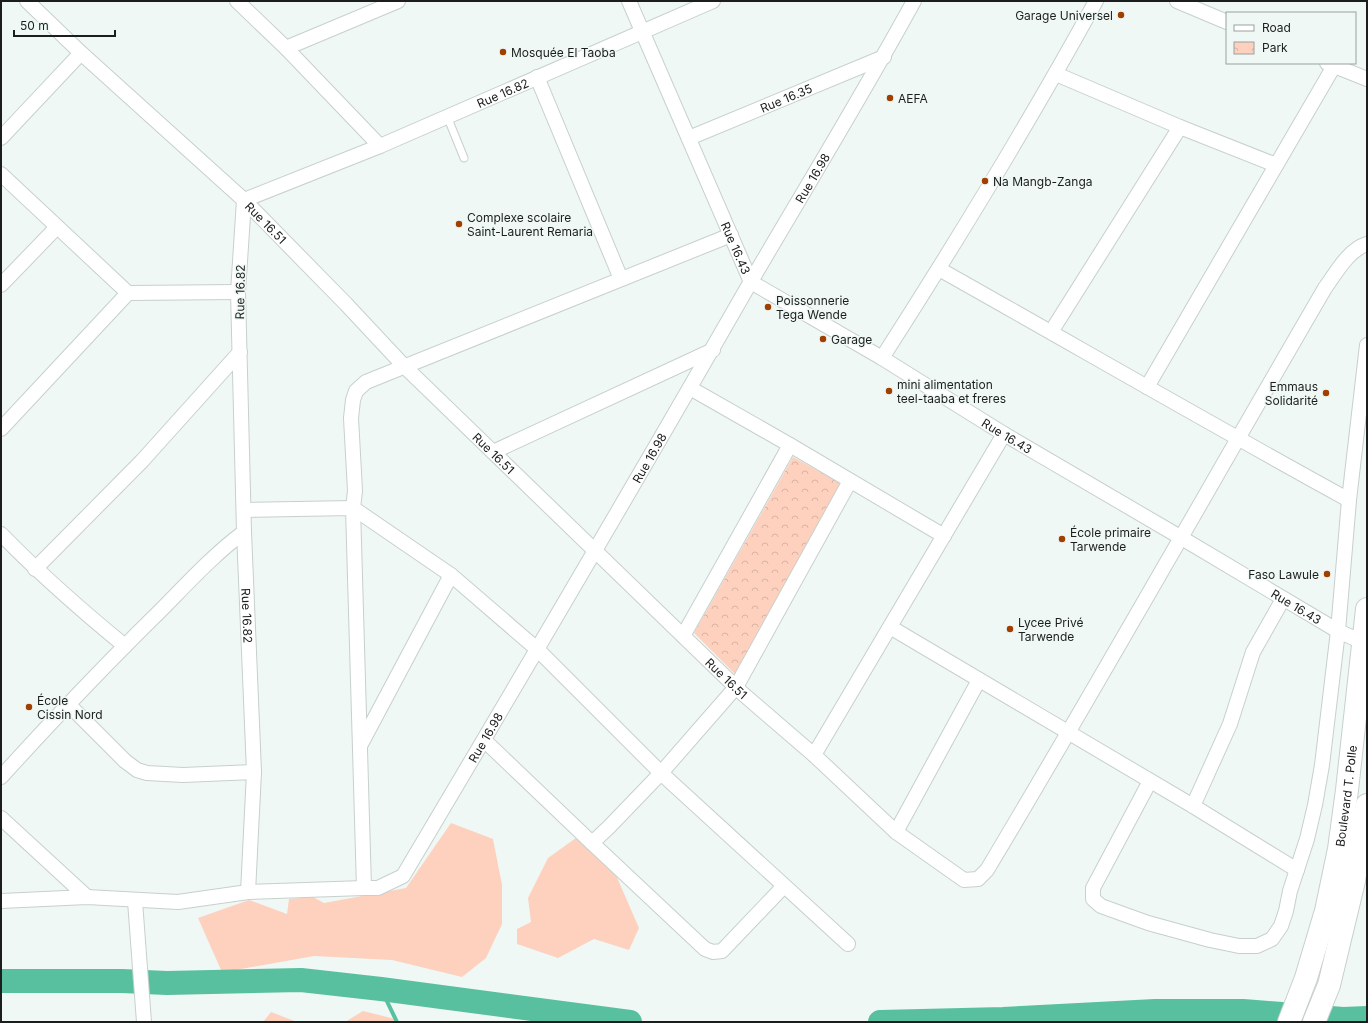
<svg xmlns="http://www.w3.org/2000/svg" width="1368" height="1023" viewBox="0 0 1368 1023" font-family="Inter,sans-serif">
<style>
.park{fill:url(#park-crowns)}
.garden{fill:#fdd1be}
.lines{fill:none;stroke-linecap:round;stroke-linejoin:round}
.stream{stroke:#59c09f;stroke-width:4}
.river{stroke:#59c09f;stroke-width:24}
.service-casing{stroke:#c7d0cc;stroke-width:9}
.minor-casing{stroke:#c7d0cc;stroke-width:16}
.trunk-casing{stroke:#c7d0cc;stroke-width:24}
.service{stroke:#fff;stroke-width:7}
.minor{stroke:#fff;stroke-width:14}
.trunk{stroke:#fff;stroke-width:22}
.poi-dot{fill:#a13f00;stroke:#eff8f5;stroke-width:1.5}
.labels{text-anchor:middle;dominant-baseline:central;stroke-width:3;stroke-linejoin:round;paint-order:stroke}
.poi-label{font-size:12px;fill:#1b1e1d;stroke:#eff8f5;text-anchor:start}
.street-label{font-size:12px;fill:#1b1e1d;stroke:#eff8f5}
</style>
<defs>
<pattern id="park-crowns" width="20" height="18" patternUnits="userSpaceOnUse"><rect width="20" height="18" fill="#fdd1be"/><path d="M2 6a3 3 0 1 1 6 0M12 15a3 3 0 1 1 6 0" fill="none" stroke="#d8b3a3"/></pattern>
</defs>
<rect width="100%" height="100%" fill="#eff8f5"/>
<polygon class="park" points="793,457 842,484 736,675 694,633"/>
<g class="garden">
<polygon points="451,823 493,839 502,885 502,924 486,958 462,977 392,960 314,956 230,971 221,970 198,918 249,900 287,914 289,899 313,897 324,903 406,888"/>
<polygon points="576,838 612,866 639,928 629,950 594,939 558,958 517,944 517,929 531,922 528,898 548,858"/>
<polygon points="363,1011 395,1019 399,1022 345,1022"/>
<polygon points="271,1012 297,1022 263,1022"/>
</g>
<g class="lines">
<polyline class="stream" points="381,989 397,1022"/>
<g class="river">
<polyline points="1,981 122,981 167,983 301,980 381,989 630,1022"/>
<polyline points="880,1022 1003,1019 1155,1011 1243,1011 1343,1019 1367,1018"/>
</g>
<g class="service-casing">
<polyline id="service" points="447,116 464,158"/>
</g>
<g class="minor-casing">
<g id="minor">
<path id="s1" d="M27,1L81,53L244,200L346,304L404,366L742,693L814,755L896,832L964,880L978,879L987,870C1102,678 1212,482 1325,288C1336,273 1348,250 1367,244"/>
<polyline points="237,1 286,48 380,146"/>
<path id="s2" d="M629,1L751,282L882,358L1004,434L1180,537L1338,631L1367,644"/>
<polyline points="1177,1 1227,22"/>
<polyline points="286,48 398,1"/>
<polyline points="1327,63 1367,79"/>
<polyline points="1056,74 1180,127 1276,165"/>
<polyline points="537,77 621,279"/>
<polyline points="1,138 81,53"/>
<path id="s3" d="M689,138L884,57"/>
<polyline points="1,174 128,293 238,292"/>
<path id="s4" d="M244,200L238,292L244,532L254,772L248,892"/>
<path id="s5" d="M244,200L380,146L713,1"/>
<path d="M939,269C1076,346 1212,425 1349,500"/>
<polyline points="1,285 57,227"/>
<polyline points="1051,332 1180,127"/>
<path d="M882,358C957,241 1029,123 1096,1"/>
<polyline points="1147,387 1334,66"/>
<polyline points="690,388 790,445 944,536"/>
<polyline points="1,429 128,293"/>
<polyline points="493,452 713,350"/>
<polyline points="245,510 353,508 451,575 538,650 661,773 848,944"/>
<path d="M1,534C40,574 81,610 125,646"/>
<polyline points="35,569 142,461 240,352"/>
<polyline points="890,627 1193,806 1297,870"/>
<polyline points="683,636 790,445"/>
<polyline points="68,704 125,761 137,770 147,773 183,775 254,772"/>
<polyline points="484,740 592,843 705,949 713,952 722,951 784,886"/>
<polyline points="361,744 451,575"/>
<polyline points="814,755 1004,434"/>
<path d="M1,777C52,721 104,666 158,613C186,585 213,555 244,532"/>
<polyline points="1150,781 1093,888 1093,899 1101,906 1148,923 1210,940 1239,946 1257,946 1272,939 1281,926 1286,911 1290,891 1307,839 1315,805 1322,765 1338,631 1349,500 1367,345"/>
<polyline points="1193,806 1230,724 1253,652 1283,599"/>
<polyline points="1,818 87,897"/>
<polyline points="896,832 979,680"/>
<polyline points="592,843 609,827 661,773 736,687 850,481"/>
<polyline points="364,888 353,508 355,491 351,418 353,400 356,391 366,382 731,235"/>
<path id="s6" d="M1,901L87,897L178,902L248,892L364,888H378L403,876C520,679 636,482 750,283C805,189 862,96 914,1"/>
<polyline points="135,901 144,1022"/>
</g>
</g>
<g class="trunk-casing">
<g id="trunk">
<path id="s7" d="M1289,1022L1306,978L1326,911L1339,849L1347,790L1367,609"/>
<polyline points="1314,1022 1329,985 1354,881 1367,805"/>
</g>
</g>
<use href="#service" class="service"/>
<use href="#minor" class="minor"/>
<use href="#trunk" class="trunk"/>
</g>
<g class="poi-dot">
<circle cx="1121" cy="15" r="4"/>
<circle cx="503" cy="52" r="4"/>
<circle cx="890" cy="98" r="4"/>
<circle cx="985" cy="181" r="4"/>
<circle cx="459" cy="224" r="4"/>
<circle cx="768" cy="307" r="4"/>
<circle cx="823" cy="339" r="4"/>
<circle cx="889" cy="391" r="4"/>
<circle cx="1326" cy="393" r="4"/>
<circle cx="1062" cy="539" r="4"/>
<circle cx="1327" cy="574" r="4"/>
<circle cx="1010" cy="629" r="4"/>
<circle cx="29" cy="707" r="4"/>
</g>
<g class="labels">
<g class="poi-label">
<text x="1113" y="15" text-anchor="end">Garage Universel</text>
<text x="511" y="52">Mosquée El Taoba</text>
<text x="898" y="98">AEFA</text>
<text x="993" y="181">Na Mangb-Zanga</text>
<text x="467" y="217">Complexe scolaire<tspan x="467" dy="14">Saint-Laurent Remaria</tspan></text>
<text x="776" y="300">Poissonnerie<tspan x="776" dy="14">Tega Wende</tspan></text>
<text x="831" y="339">Garage</text>
<text x="897" y="384">mini alimentation<tspan x="897" dy="14">teel-taaba et freres</tspan></text>
<text x="1318" y="386" text-anchor="end">Emmaus<tspan x="1318" dy="14">Solidarité</tspan></text>
<text x="1070" y="532">École primaire<tspan x="1070" dy="14">Tarwende</tspan></text>
<text x="1319" y="574" text-anchor="end">Faso Lawule</text>
<text x="1018" y="622">Lycee Privé<tspan x="1018" dy="14">Tarwende</tspan></text>
<text x="37" y="700">École<tspan x="37" dy="14">Cissin Nord</tspan></text>
</g>
<g class="street-label">
<text stroke="none"><textPath href="#s5" startOffset="280">Rue 16.82</textPath></text>
<text stroke="none"><textPath href="#s3" startOffset="105">Rue 16.35</textPath></text>
<text stroke="none"><textPath href="#s6" startOffset="1215">Rue 16.98</textPath></text>
<text stroke="none"><textPath href="#s1" startOffset="326">Rue 16.51</textPath></text>
<text stroke="none"><textPath href="#s2" startOffset="269">Rue 16.43</textPath></text>
<text transform="translate(240 292) rotate(-89)">Rue 16.82</text>
<text stroke="none"><textPath href="#s2" startOffset="605">Rue 16.43</textPath></text>
<text stroke="none"><textPath href="#s1" startOffset="650">Rue 16.51</textPath></text>
<text stroke="none"><textPath href="#s6" startOffset="891">Rue 16.98</textPath></text>
<text stroke="none"><textPath href="#s2" startOffset="941">Rue 16.43</textPath></text>
<text stroke="none"><textPath href="#s4" startOffset="416">Rue 16.82</textPath></text>
<text stroke="none"><textPath href="#s1" startOffset="974">Rue 16.51</textPath></text>
<text stroke="none"><textPath href="#s6" startOffset="567">Rue 16.98</textPath></text>
<text stroke="none"><textPath href="#s7" startOffset="234">Boulevard T. Polle</textPath></text>
</g>
</g>
<rect width="1368" height="1023" fill="none" stroke="#1b1e1d" stroke-width="4"/>
<rect x="1226" y="12" width="130" height="52" fill="#eff8f5" stroke="#9aa19f"/>
<rect x="1234" y="25" width="20" height="6" fill="#ffffff" stroke="#9aa19f"/>
<text x="1262" y="32" font-size="12" fill="#1b1e1d">Road</text>
<rect x="1234" y="42" width="20" height="12" fill="url(#park-crowns)" stroke="#9aa19f"/>
<text x="1262" y="52" font-size="12" fill="#1b1e1d">Park</text>
<path d="M14 30v6h101v-6" fill="none" stroke="#1b1e1d" stroke-width="2"/>
<text x="20" y="30" font-size="12" fill="#1b1e1d" stroke="#eff8f5" stroke-width="3" paint-order="stroke">50 m</text>
</svg>
